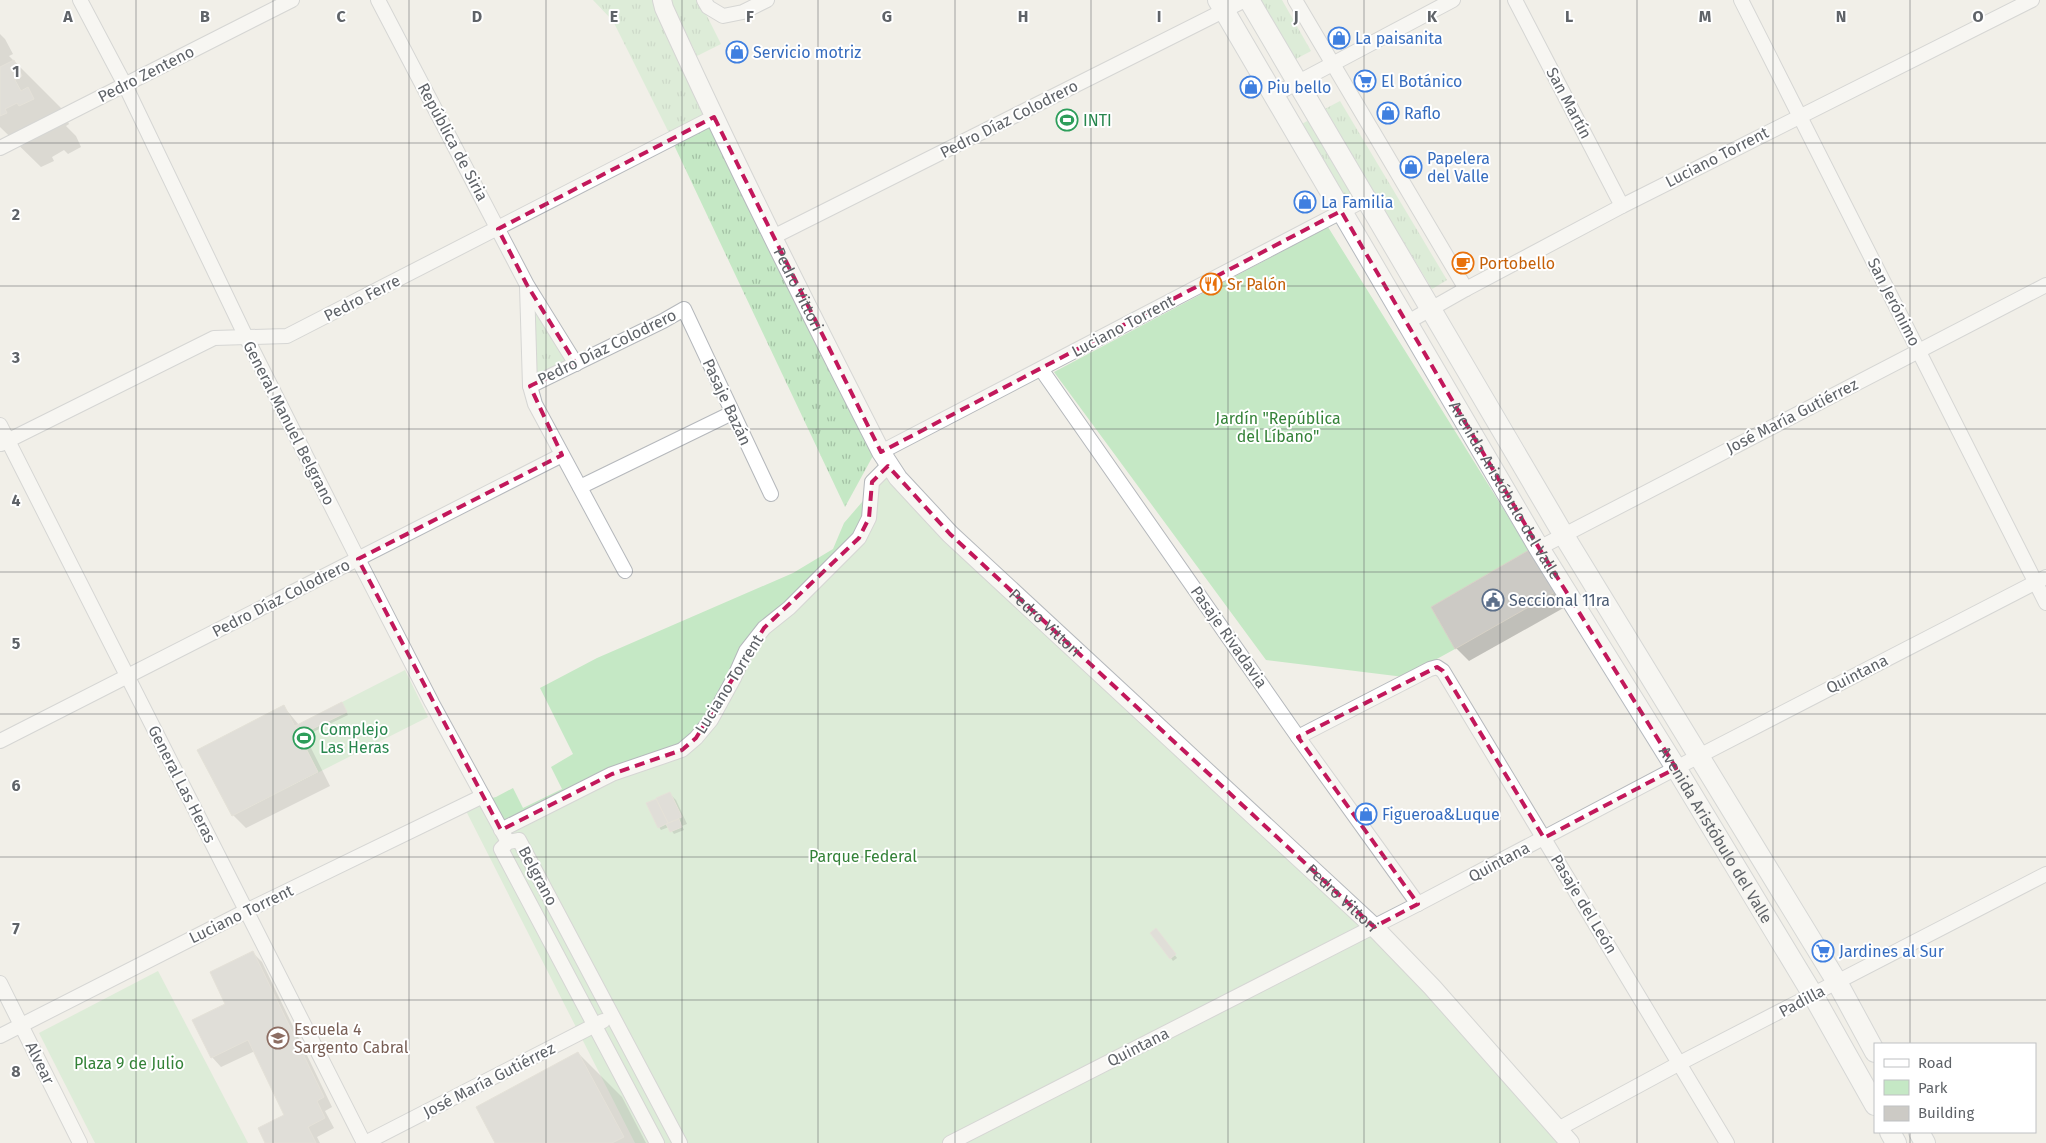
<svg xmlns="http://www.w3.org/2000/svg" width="2046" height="1143" viewBox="0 0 2046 1143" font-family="'Fira Sans',sans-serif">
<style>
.grass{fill:url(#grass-tufts)}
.park{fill:#c5e8c5}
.shadow{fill:#0003}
.building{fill:#cccac5;stroke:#d6d1c6}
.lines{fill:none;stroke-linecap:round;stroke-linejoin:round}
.minor-casing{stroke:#b5b8bc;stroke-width:16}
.tertiary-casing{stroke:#b5b8bc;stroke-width:20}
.secondary-casing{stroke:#b6babf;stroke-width:22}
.minor{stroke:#fff;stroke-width:14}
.tertiary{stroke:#fff;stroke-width:18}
.secondary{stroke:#fff;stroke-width:20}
.marked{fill:none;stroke:#c2185b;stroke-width:4;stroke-dasharray:10 6;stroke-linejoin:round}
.grid{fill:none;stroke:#5f6368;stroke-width:1;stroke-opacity:0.55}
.labels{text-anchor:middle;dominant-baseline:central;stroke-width:4;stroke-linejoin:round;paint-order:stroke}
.shop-label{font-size:16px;fill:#366cbe;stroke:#fff;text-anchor:start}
.street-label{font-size:16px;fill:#5f6368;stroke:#fff}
.leisure-label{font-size:16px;fill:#27864d;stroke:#fff;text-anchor:start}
.food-label{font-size:16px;fill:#c56008;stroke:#fff;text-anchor:start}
.park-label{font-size:16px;fill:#348238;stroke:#fff}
.service-label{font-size:16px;fill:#4e5e75;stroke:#fff;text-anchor:start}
.education-label{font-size:16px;fill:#785e54;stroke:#fff;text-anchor:start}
.grid-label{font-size:16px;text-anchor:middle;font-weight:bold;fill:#5f6368;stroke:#fff;stroke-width:4;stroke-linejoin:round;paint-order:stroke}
</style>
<defs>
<pattern id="grass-tufts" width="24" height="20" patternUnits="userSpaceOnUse" patternTransform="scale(1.25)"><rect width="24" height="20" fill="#c5e8c5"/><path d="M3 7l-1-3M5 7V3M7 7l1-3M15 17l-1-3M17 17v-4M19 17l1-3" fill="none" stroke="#a3c0a4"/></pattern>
</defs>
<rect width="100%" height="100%" fill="#f1efe8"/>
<g class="grass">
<polygon points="593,0 655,0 707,113 669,133 613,21"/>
<polygon points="670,0 699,0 721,44 697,56"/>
<polygon points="1259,0 1282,0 1311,51 1294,60"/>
<polygon points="1340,101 1447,280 1432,289 1323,110"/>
<polygon points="1311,119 1355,193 1341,200 1298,126"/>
<polygon points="714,125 874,454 845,507 674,145"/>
<polygon points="532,297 573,363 531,384"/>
</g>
<g class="park">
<polygon points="1328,227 1529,550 1431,607 1455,649 1404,677 1266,660 1054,372"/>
<polygon points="887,473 1386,949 1560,1143 635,1143 463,805 496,797 513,788 523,808 562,789 551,767 573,754 540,688 597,658 793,573 833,549 844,523"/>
<polygon points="405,670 428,717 232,816 197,750 284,705 295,726"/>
<polygon points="158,971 248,1143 95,1143 39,1033"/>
</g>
<g class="shadow">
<polygon points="0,34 5,39 13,54 9,56 62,109 69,124 66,126 76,136 81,147 68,154 64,150 52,157 54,161 41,167 0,127"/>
<polygon points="1529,552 1567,606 1469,661 1456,648 1433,607"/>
<polygon points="342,703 348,715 305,736 330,786 246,828 233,815 284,707 299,725"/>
<polygon points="669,793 676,800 687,824 682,826 684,830 674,834 669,827 661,830 659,827 648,804"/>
<polygon points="1158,933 1177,958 1173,961 1171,958"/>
<polygon points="252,952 262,962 332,1107 325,1111 334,1128 317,1137 320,1143 266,1143 286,1115 255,1051 221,1067 212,1057 227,1004"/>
<polygon points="578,1053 622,1097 646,1143 497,1143"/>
</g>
<g class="building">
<polygon points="14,60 22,76 15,80 21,91 28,87 34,99 19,106 17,103 5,109 7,113 0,116 0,67"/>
<polygon points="1529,550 1555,592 1455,649 1431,607"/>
<polygon points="342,702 347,712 300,735 295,726"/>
<polygon points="284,705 318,772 232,816 197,750"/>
<polygon points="670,792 682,817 668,823 656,798"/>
<polygon points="656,799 668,823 658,828 646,803"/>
<polygon points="679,819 682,827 670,832 666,824"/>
<polygon points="1156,928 1176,954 1170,959 1150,933"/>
<polygon points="253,951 324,1097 317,1101 325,1118 308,1127 316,1143 265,1143 258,1128 284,1115 248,1040 211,1058 192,1020 225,1004 210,972"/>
<polygon points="578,1052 624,1137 612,1143 495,1143 476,1107"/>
</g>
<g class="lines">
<g class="minor-casing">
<g id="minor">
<polyline points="80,0 125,85 246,337 358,559 432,703 508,842"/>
<polyline points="378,0 527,285 576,364"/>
<polyline points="704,0 708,7 723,16 743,12 767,0"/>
<polyline points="1295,0 1466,289"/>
<polyline points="1515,0 1622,206"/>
<polyline points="1741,0 2046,603"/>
<polyline points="1274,95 1453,0"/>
<polyline points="0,148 292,0"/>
<polyline points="773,237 1245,0"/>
<polyline points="527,286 530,386 535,404 625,571"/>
<polyline points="1406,323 1466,289 1622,206 2032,0"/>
<polyline points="1041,369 1298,737 1418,904"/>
<polyline points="530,386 663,321 684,309 771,494"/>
<polyline points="0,425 364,1143"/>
<polyline points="1,444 214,338 287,336 714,117"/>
<polyline points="881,452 1366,199"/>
<polyline points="580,487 732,413"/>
<polyline points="1539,548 2046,285"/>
<polyline points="1298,737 1430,669 1437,667 1443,671 1727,1143"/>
<polyline points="0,741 562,455"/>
<polyline points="501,830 612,774 682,750 696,738 711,720 734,678 746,651 764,628 789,608 859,538 869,518 872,482 888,466"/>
<polyline points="0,983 80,1143"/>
<polyline points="0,1036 246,911 483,796"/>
<polyline points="1558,1129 1680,1063 2046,874"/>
<polyline points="365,1143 603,1021"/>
<polyline points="657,1143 501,849 508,842 519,840 680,1143"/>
<polyline points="950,1143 1418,904 1699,756 2046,577"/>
</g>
</g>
<g class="tertiary-casing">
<g id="tertiary">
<path id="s1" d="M662,0L664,8C732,158 806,305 881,452L898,478L950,534L1374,927L1432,987L1570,1143"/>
</g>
</g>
<g class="secondary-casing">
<g id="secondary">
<path id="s2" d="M1218,0L1539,548L1676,768L1813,995L1875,1105"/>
<polyline points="1249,0 1563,534 1837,982 1875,1052"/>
<polyline points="1890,1132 1896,1143"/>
<polyline points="1919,1132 1925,1143"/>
</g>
</g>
<use href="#minor" class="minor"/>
<use href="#tertiary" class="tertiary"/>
<use href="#secondary" class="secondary"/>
</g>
<path d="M0 0H2046V1143H0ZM714,117L881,452L1341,211L1539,548L1676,768L1544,838L1443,671L1437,667L1298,737L1418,904L1374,927L950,534L888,466L872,482L869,518L859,538L764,628L696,738L682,750L612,774L501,830L358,559L562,455L530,386L576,364L527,285L498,229Z" fill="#f1efe8" fill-opacity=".55" fill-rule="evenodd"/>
<path class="marked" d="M714,117L881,452L1341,211L1539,548L1676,768L1544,838L1443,671L1437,667L1298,737L1418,904L1374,927L950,534L888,466L872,482L869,518L859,538L764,628L696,738L682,750L612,774L501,830L358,559L562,455L530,386L576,364L527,285L498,229Z"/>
<path class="grid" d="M136,0V1143M273,0V1143M409,0V1143M546,0V1143M682,0V1143M818,0V1143M955,0V1143M1091,0V1143M1228,0V1143M1364,0V1143M1500,0V1143M1637,0V1143M1773,0V1143M1910,0V1044M0,143H2046M0,286H2046M0,429H2046M0,572H2046M0,714H2046M0,857H2046M0,1000H2046M1910,1132V1143"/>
<defs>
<g id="shop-ring" transform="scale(1.125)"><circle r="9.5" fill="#fff" stroke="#3f7fe0" stroke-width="1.5"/><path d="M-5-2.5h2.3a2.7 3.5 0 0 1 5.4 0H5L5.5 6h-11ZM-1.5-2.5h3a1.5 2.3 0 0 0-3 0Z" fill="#3f7fe0"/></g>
<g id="supermarket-ring" transform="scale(1.125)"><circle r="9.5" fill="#fff" stroke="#3f7fe0" stroke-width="1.5"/><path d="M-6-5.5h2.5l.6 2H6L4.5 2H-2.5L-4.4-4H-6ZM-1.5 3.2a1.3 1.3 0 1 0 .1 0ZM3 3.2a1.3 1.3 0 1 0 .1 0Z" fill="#3f7fe0"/></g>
<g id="stadium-ring" transform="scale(1.125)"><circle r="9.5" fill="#fff" stroke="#2e9e5b" stroke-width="1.5"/><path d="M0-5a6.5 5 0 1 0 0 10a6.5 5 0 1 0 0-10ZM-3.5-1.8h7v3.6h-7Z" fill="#2e9e5b"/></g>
<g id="cafe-ring" transform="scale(1.125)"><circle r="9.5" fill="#fff" stroke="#e8710a" stroke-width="1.5"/><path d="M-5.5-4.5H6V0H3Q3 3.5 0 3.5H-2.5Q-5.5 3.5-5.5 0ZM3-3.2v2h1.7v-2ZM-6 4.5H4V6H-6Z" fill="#e8710a"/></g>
<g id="restaurant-ring" transform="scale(1.125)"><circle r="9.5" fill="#fff" stroke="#e8710a" stroke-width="1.5"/><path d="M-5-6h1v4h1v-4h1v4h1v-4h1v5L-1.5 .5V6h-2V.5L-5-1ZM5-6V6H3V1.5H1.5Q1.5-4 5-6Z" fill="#e8710a"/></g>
<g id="civic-ring" transform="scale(1.125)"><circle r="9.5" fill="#fff" stroke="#5c6f8a" stroke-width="1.5"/><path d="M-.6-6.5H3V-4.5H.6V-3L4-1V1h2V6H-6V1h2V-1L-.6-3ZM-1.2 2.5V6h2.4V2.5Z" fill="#5c6f8a"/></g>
<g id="school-ring" transform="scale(1.125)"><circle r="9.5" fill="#fff" stroke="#8d6e63" stroke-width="1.5"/><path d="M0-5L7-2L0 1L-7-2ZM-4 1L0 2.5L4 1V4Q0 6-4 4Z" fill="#8d6e63"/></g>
</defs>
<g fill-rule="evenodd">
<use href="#shop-ring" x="1339" y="38"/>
<use href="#shop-ring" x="737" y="52"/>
<use href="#supermarket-ring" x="1365" y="81"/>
<use href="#shop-ring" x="1251" y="87"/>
<use href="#shop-ring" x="1388" y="113"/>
<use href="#stadium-ring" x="1067" y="120"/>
<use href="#shop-ring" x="1411" y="167"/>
<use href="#shop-ring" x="1305" y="202"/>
<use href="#cafe-ring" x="1463" y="263"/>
<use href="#restaurant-ring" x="1211" y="284"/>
<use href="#civic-ring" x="1493" y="600"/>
<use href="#stadium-ring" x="304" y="738"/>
<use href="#shop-ring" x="1366" y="814"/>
<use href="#supermarket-ring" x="1823" y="951"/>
<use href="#school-ring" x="278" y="1038"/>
</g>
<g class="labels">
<g class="shop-label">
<text x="1355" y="38">La paisanita</text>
<text x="753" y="52">Servicio motriz</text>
<text x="1381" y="81">El Botánico</text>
<text x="1267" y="87">Piu bello</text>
<text x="1404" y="113">Raflo</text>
<text x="1427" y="158">Papelera<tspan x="1427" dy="18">del Valle</tspan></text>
<text x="1321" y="202">La Familia</text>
<text x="1382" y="814">Figueroa&amp;Luque</text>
<text x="1839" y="951">Jardines al Sur</text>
</g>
<g class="street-label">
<text transform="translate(146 74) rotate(-27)">Pedro Zenteno</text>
<text transform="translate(1569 103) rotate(62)">San Martín</text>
<text transform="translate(1009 119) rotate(-27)">Pedro Díaz Colodrero</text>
<text transform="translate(453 142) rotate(62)">República de Siria</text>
<text transform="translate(1717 157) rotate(-27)">Luciano Torrent</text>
<text stroke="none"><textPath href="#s1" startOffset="320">Pedro Vittori</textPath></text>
<text transform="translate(362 298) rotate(-27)">Pedro Ferre</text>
<text transform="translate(1894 302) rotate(63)">San Jerónimo</text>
<text transform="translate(1123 326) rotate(-28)">Luciano Torrent</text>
<text transform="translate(607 347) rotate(-26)">Pedro Díaz Colodrero</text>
<text transform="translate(727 402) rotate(65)">Pasaje Bazán</text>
<text transform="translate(1792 416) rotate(-27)">José María Gutiérrez</text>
<text transform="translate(289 423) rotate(63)">General Manuel Belgrano</text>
<text stroke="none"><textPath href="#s2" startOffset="568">Avenida Aristóbulo del Valle</textPath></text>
<text transform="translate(281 598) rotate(-27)">Pedro Díaz Colodrero</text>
<text stroke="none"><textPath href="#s1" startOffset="740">Pedro Vittori</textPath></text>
<text transform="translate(1229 637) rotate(55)">Pasaje Rivadavia</text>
<text transform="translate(1857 674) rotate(-27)">Quintana</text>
<text transform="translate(729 684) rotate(-58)">Luciano Torrent</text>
<text transform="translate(182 784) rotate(63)">General Las Heras</text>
<text stroke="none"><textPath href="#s2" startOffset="972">Avenida Aristóbulo del Valle</textPath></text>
<text transform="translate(1499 862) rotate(-28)">Quintana</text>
<text transform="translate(538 876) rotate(62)">Belgrano</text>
<text stroke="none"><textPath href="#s1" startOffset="1145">Pedro Vittori</textPath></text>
<text transform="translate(1584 904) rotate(59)">Pasaje del León</text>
<text transform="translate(241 914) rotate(-26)">Luciano Torrent</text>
<text transform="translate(1802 1001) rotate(-28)">Padilla</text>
<text transform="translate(1138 1047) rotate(-27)">Quintana</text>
<text transform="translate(40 1063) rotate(64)">Alvear</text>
<text transform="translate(489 1080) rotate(-27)">José María Gutiérrez</text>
</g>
<g class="leisure-label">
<text x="1083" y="120">INTI</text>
<text x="320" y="729">Complejo<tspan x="320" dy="18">Las Heras</tspan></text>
</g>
<g class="food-label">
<text x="1479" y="263">Portobello</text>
<text x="1227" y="284">Sr Palón</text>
</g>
<g class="park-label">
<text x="1278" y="418">Jardín "República<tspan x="1278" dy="18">del Líbano"</tspan></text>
<text x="863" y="856">Parque Federal</text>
<text x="129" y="1063">Plaza 9 de Julio</text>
</g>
<g class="service-label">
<text x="1509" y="600">Seccional 11ra</text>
</g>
<g class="education-label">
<text x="294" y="1029">Escuela 4<tspan x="294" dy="18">Sargento Cabral</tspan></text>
</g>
</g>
<g class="grid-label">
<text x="68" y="22">A</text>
<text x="205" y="22">B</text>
<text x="341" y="22">C</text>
<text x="477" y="22">D</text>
<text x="614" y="22">E</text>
<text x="750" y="22">F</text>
<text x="887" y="22">G</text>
<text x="1023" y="22">H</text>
<text x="1159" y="22">I</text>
<text x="1296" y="22">J</text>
<text x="1432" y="22">K</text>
<text x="1569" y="22">L</text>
<text x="1705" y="22">M</text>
<text x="1841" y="22">N</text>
<text x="1978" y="22">O</text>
<text x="16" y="77">1</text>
<text x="16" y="220">2</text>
<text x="16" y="363">3</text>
<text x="16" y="506">4</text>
<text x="16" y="649">5</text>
<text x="16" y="791">6</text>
<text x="16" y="934">7</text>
<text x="16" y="1077">8</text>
</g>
<rect x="1874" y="1043" width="162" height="90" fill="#ffffff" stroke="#bfc1c3"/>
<rect x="1884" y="1059" width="25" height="8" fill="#ffffff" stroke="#bfc1c3"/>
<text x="1918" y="1068" font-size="15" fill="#5f6368">Road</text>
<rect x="1884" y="1080" width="25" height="15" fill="#c5e8c5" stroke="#bfc1c3"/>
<text x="1918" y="1093" font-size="15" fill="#5f6368">Park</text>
<rect x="1884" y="1106" width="25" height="15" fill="#cccac5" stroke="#bfc1c3"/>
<text x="1918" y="1118" font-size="15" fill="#5f6368">Building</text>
</svg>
